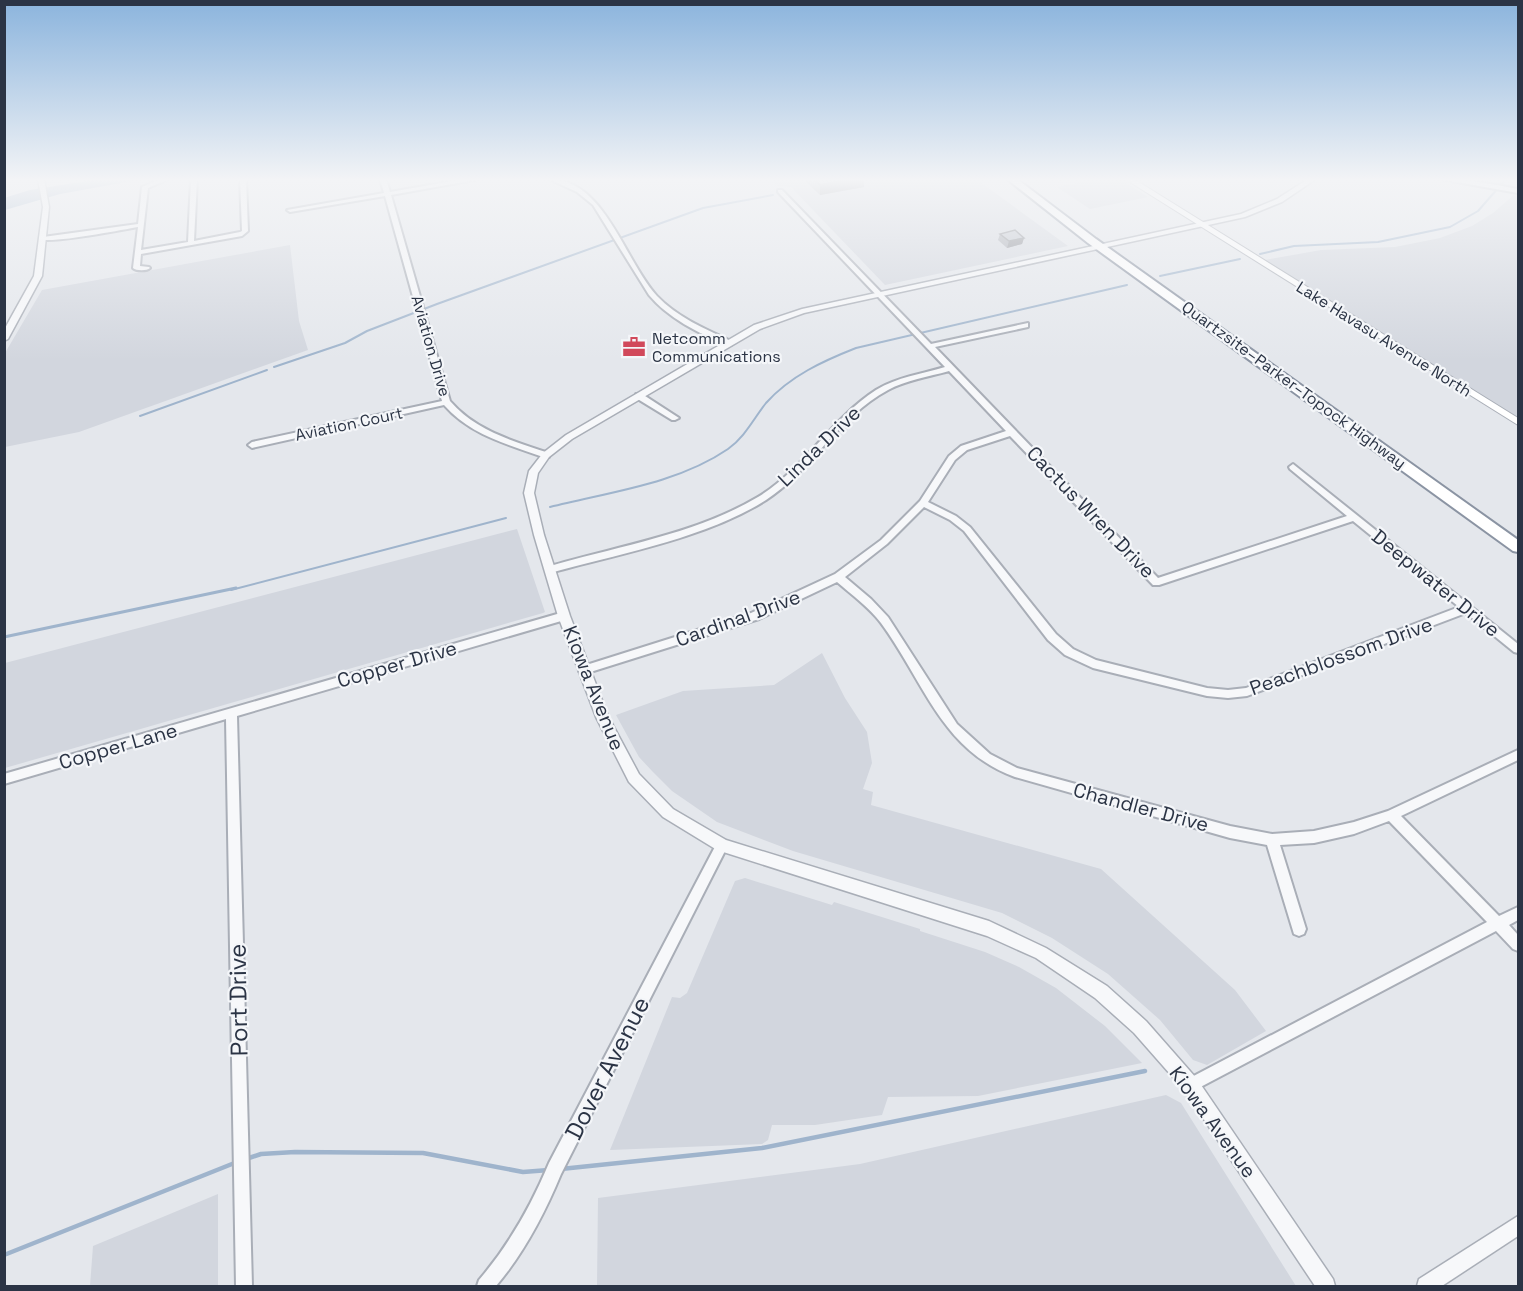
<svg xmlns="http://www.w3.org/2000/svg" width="1523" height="1291" viewBox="0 0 1523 1291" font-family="'Space Grotesk',sans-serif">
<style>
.built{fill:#d2d6de}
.water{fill:#9fb4cc}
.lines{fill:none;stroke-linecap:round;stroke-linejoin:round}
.stream-far2{stroke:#9fb4cc;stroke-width:2}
.stream-far1{stroke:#9fb4cc;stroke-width:3}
.stream{stroke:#9fb4cc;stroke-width:4.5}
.minor-casing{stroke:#a9aeb7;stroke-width:4}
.tertiary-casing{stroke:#a9aeb7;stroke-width:3}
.secondary-casing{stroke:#a9aeb7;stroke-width:2}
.trunk-casing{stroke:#8b94a3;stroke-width:4}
.minor{fill:#f7f8fa;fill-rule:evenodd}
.tertiary{fill:#f7f8fa;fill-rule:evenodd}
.secondary{fill:#fff;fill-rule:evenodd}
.trunk{fill:#fff;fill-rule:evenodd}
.wall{fill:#a1a5ae}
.shaded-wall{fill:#83868d}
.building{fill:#bbc0ca;stroke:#83868d;stroke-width:1.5}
.labels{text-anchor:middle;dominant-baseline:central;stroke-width:4.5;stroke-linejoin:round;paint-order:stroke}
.far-poi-label{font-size:16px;fill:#2b3445;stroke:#f4f6f9;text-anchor:start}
.far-street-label{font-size:16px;fill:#2b3445;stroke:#f4f6f9}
.street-label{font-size:20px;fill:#2b3445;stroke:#f4f6f9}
.near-street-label{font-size:24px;fill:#2b3445;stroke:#f4f6f9}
</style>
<rect width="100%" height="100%" fill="#e4e7ec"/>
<g class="built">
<polygon points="770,179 976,179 1068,246 885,285 791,187 778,186"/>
<polygon points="1097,179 1120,179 1148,197 1090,209 1057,187"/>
<polygon points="1514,195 1518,196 1518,419 1265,260 1321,250 1395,247 1440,238 1472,226 1493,213"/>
<polygon points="290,245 299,321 308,350 79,432 5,447 5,353 42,290"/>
<polygon points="517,529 545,612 543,613 5,768 5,663"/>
<polygon points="822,653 845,698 867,732 872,763 863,789 873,792 871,805 1101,869 1235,990 1266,1031 1207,1065 1193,1060 1160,1020 1108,974 1052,938 1002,913 793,851 717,822 672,791 652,771 639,757 616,715 683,691 774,685"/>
<polygon points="745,878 832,905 834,902 920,929 920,931 985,952 1019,967 1056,988 1105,1026 1142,1063 978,1096 888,1097 882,1115 815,1125 772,1125 768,1140 762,1144 610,1150 672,997 680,998 687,993 735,881"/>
<polygon points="1166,1095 1181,1103 1296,1286 594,1286 597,1285 598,1198 860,1164"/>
<polygon points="218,1194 218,1286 90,1286 93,1246"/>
</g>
<polygon class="water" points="99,179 143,179 60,194 5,210 4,198 30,190"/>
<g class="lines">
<g class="stream-far2">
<polyline points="1260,254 1294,246 1378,242 1450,227 1478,211 1506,179"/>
<polyline points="1160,276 1240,259"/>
<polyline points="274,367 345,343 367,331 437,304 703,208 773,195"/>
<polyline points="140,416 267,370"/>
<path d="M550,507C609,492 677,484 728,449C745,437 754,418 766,403C790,376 823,361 856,348L1127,285"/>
<polyline points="231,590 506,518"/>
</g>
<polyline class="stream-far1" points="4,637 236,588"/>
<g class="stream">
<polyline points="246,1159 261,1154 295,1152 423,1153 523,1172 549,1170"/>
<polyline points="561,1169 762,1148 1145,1071"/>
<polyline points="4,1255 237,1162"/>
</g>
<g class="minor-casing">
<g id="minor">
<path d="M160,179H169L148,188L141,250L188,242L191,179H197L194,241L240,232L242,231L240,179H246L248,231L242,236L141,254L140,266L149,267L150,268C147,271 136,271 133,268L138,227C121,230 50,244 40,239L43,237L138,224L142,187Z"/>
<path d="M380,179H386L390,192L464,179H480L391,195L450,401C476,431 513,441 549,453V457H543C507,444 470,435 444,405L252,448L248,445L252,442L442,401L385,196L290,212L287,210L384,193Z"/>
<path d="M549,179C605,179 625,262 657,296C677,317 705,329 731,341V345H725C698,332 669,319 649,295L593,205L577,192Z"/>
<path d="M1440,179C1467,179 1492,184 1518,189V193Z"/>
<path d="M778,190H782L931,344L1028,323V327L935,347L1158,578L1347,516L1290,469L1289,467L1293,464L1518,644V653L1514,652L1466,613L1247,696L1228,698L1207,696L1093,668L1065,655L1048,640L964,531L950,520L924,507L887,544L845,577L871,599L888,617L957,724L990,754L1017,768L1230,826L1272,834L1314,831L1354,822L1388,811L1518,750V760L1401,816L1499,916L1518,907V920L1509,925L1518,935V951L1513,949L1496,931L1191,1092L1186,1090L1184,1085L1186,1080L1487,922L1389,821L1354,834L1314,843L1280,845L1306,929L1304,934L1299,936L1294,934L1267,845L1230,838L1015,777C941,750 924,681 881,623C869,607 852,595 837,582L759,619L584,674L580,673L579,670L580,667L751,613L835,574L881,540L920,501L949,456L961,446L1006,431L949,371C928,377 906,380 888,390C839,416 812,470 766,500C707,538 618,554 550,573L547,571L545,569L547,567C617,546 694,535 758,497C804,469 831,419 876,390C897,377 922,374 945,367L778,192ZM1010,436L1153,585H1159L1353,521L1459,607L1246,688L1228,690L1207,688L1096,660L1073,649L1056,634L970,527L956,516L928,502L955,460L967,450Z"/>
<polygon points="636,394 642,394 679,418 675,420 672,420 636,398"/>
<polygon points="564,612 569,616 568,619 237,716 252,1286 236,1286 226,719 4,784 4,774"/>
<path d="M722,839L726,841L728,845L726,849L561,1174C544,1215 524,1253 496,1286H477L479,1280C509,1245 531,1206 549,1163L718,841Z"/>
</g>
</g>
<g class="tertiary-casing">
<g id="tertiary">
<polygon points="38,179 44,179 49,207 42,276 8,339 4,341 4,330 34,276 43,207"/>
<polygon points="1308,179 1316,179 1282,202 1245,217 804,313 760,329 572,439 549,457 538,473 534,493 544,535 570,616 608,716 639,774 673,809 726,840 989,921 1046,948 1107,986 1146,1021 1197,1079 1333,1279 1335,1286 1315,1286 1185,1091 1134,1033 1095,998 1036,958 987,936 717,850 663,817 629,782 596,717 558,616 534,535 524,493 529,471 543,453 566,435 754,325 802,309 1241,214 1277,199"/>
<polygon points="1518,1216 1518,1236 1442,1286 1417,1286 1419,1279"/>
</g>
</g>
<g class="secondary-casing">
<polygon id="secondary" points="1125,179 1134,179 1518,418 1518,425"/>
</g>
<g class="trunk-casing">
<polygon id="trunk" points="1007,179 1017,179 1096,239 1518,540 1518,552 1513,551 1088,243"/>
</g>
<use href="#minor" class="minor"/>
<use href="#tertiary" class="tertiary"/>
<use href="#secondary" class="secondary"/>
<use href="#trunk" class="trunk"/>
</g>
<g class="wall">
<polygon points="807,179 864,179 864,187 820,195 806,182"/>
<polygon points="1000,234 1024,238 1022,244 1007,248 998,240"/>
</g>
<g class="shaded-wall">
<polygon points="849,179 864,179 864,187 820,195 820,185"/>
<polygon points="1024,238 1022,244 1007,248 1009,241"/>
</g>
<g class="building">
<polygon points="815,179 849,179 820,185"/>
<polygon points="1015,230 1024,238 1009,241 1000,234"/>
</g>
<linearGradient id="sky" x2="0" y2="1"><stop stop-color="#8bb4dd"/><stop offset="0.5" stop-color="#f3f4f6"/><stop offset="1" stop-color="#f3f4f6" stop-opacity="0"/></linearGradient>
<rect width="1523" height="360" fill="url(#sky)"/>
<defs>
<g id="office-bare" transform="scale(1.8)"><path d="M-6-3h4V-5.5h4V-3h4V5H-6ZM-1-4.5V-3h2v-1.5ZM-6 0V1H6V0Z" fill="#d1495b" stroke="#f4f6f9" stroke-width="2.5" paint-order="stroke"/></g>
</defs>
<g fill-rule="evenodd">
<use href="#office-bare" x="634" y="347"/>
</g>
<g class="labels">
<g class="far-poi-label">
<text x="652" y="338">Netcomm<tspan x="652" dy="18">Communications</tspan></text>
</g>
<g class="far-street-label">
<text transform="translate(1384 339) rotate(32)">Lake Havasu Avenue North</text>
<text transform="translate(431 346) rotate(74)">Aviation Drive</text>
<text transform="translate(1294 385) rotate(36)">Quartzsite–Parker–Topock Highway</text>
<text transform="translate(349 424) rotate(-12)">Aviation Court</text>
</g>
<g class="street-label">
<text transform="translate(819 446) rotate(-44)">Linda Drive</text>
<text transform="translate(1091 512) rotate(46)">Cactus Wren Drive</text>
<text transform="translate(1436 583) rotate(39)">Deepwater Drive</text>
<text transform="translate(738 618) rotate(-20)">Cardinal Drive</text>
<text transform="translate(1341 656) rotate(-20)">Peachblossom Drive</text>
<text transform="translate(397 664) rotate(-16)">Copper Drive</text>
<text transform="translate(594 688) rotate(68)">Kiowa Avenue</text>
<text transform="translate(118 746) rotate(-16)">Copper Lane</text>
<text transform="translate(1141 807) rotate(15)">Chandler Drive</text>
<text transform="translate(1213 1122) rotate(54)">Kiowa Avenue</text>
</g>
<g class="near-street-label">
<text transform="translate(238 1000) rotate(-91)">Port Drive</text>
<text transform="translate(607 1068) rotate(-63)">Dover Avenue</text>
</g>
</g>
<rect width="1523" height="1291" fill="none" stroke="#2b3445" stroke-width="12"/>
</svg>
